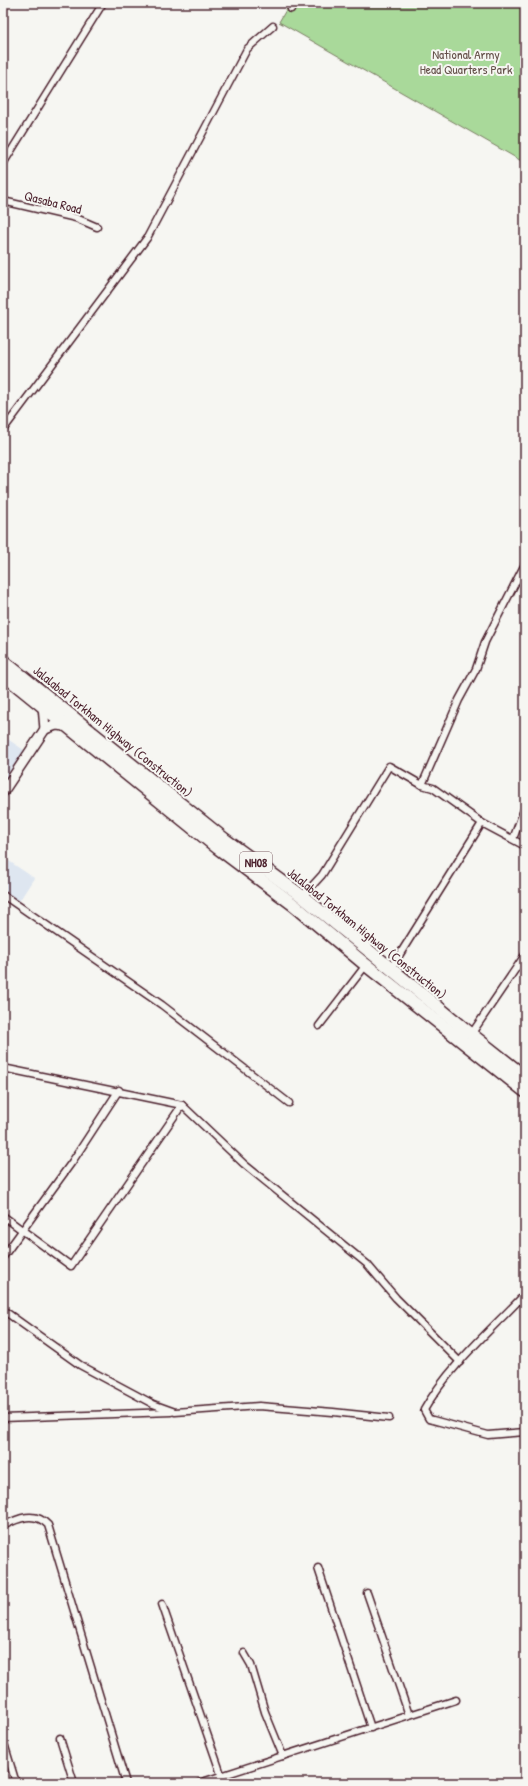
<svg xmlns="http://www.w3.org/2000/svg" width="528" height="1786" viewBox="0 0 528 1786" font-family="'Patrick Hand',sans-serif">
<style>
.built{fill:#dee6f0}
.green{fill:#a9d99a;stroke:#7a7c62}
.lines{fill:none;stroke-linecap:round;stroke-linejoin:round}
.street-casing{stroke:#4a1f2b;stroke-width:9}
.secondary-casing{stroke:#4a1f2b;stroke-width:12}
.highway-casing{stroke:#4a1f2b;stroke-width:15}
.street{stroke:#f6f6f2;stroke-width:6}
.secondary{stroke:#f6f6f2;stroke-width:9}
.highway{stroke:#f6f6f2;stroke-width:12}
.labels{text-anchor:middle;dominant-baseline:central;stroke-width:4;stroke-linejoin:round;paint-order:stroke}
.shield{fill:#f6f6f2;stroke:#7e6067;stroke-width:1}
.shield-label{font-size:12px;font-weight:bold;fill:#4a1f2b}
.park-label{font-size:13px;fill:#624e47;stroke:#f6f6f2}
.street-label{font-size:13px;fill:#4a1f2b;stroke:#f6f6f2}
</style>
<rect width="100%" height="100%" fill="#f6f6f2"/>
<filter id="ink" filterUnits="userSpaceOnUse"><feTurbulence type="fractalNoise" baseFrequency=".025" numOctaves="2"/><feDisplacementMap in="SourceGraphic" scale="8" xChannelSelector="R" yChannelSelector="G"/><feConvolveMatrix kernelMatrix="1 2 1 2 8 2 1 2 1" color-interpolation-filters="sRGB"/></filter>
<g filter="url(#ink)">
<g class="built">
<polygon points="3,736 27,752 3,784"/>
<polygon points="3,857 34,878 18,903 3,893"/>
</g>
<polygon class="green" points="290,3 525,3 525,163 279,22"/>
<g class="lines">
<g class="street-casing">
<g id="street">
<polyline points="291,9 295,3"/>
<polyline points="3,164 103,3"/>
<polyline points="3,201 76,218 97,227"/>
<polyline points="3,430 147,238 247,49 273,26"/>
<polyline points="422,785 459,700 476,669 485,642 525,564"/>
<polyline points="513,839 525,807"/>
<polyline points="3,895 162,1005 289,1103"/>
<polyline points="301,898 322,875 389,766 422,785 433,788 482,823 525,846"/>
<polyline points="390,970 482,823"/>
<polyline points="319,1026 366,965"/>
<polyline points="470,1036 525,955"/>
<polyline points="3,1068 182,1105 244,1164 367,1264 396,1298 460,1362"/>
<polyline points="3,1216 71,1266 182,1105"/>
<polyline points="3,1257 72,1162 119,1090"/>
<path d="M525,1294C491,1330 448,1367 424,1410L429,1419L488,1435L525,1432"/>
<polyline points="3,1310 80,1365 153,1404 175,1412 259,1406 333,1412 389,1418"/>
<polyline points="3,1418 171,1412"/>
<path d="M3,1526C18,1518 35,1511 48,1525L126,1783"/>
<polyline points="318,1568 371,1728"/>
<polyline points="367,1593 409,1715"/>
<polyline points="162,1604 222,1777"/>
<polyline points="244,1653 251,1665 265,1712 283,1756"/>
<polyline points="60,1738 74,1783"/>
<polyline points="3,1740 16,1783"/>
<polyline points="199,1783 456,1700"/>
</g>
</g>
<g class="secondary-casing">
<g id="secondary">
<polyline points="43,706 45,729"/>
<polyline points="45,729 56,725 66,726"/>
<polyline points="3,792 45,729"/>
</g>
</g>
<g class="highway-casing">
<g id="highway">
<polyline points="3,661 224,839 302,896 472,1035 525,1077"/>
<polyline points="3,674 218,848 294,905 366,965 525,1091"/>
</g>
</g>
<use href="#street" class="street"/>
<use href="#secondary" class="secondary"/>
<use href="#highway" class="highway"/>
</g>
</g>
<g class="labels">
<rect class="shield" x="240" y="852" width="32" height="20" rx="3"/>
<g class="shield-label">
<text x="256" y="862">NH08</text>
</g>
<g class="park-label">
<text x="466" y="54">National Army<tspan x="466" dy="15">Head Quarters Park</tspan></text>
</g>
<g class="street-label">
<text transform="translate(53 202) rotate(14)">Qasaba Road</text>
<text transform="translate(113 731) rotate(39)">Jalalabad Torkham Highway (Construction)</text>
<text transform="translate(367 933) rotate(39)">Jalalabad Torkham Highway (Construction)</text>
</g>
</g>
<rect width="528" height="1786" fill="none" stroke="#f6f6f2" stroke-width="16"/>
<rect x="8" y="8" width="512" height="1770" fill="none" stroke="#4a1f2b" stroke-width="1.5" filter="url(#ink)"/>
</svg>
